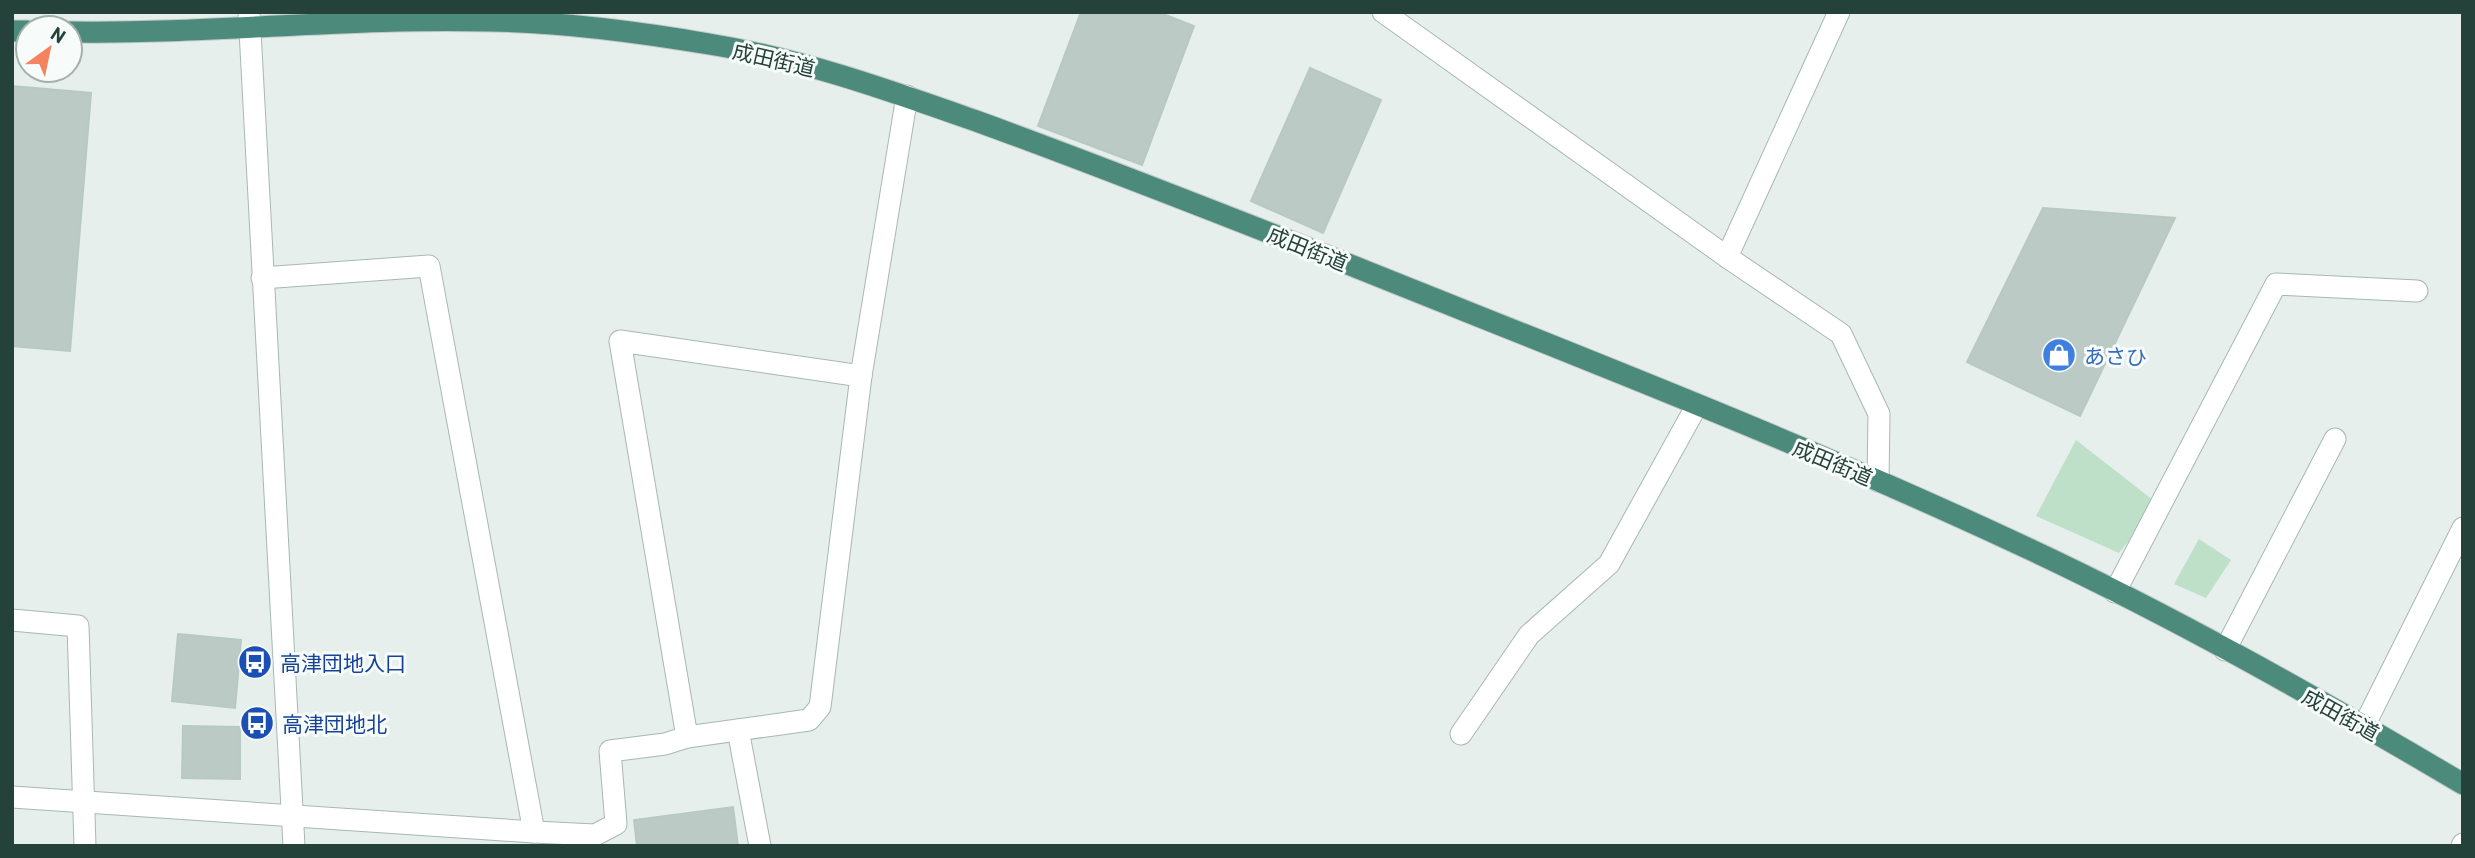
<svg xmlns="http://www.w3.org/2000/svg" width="2475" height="858" viewBox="0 0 2475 858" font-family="Barlow,'Noto Sans JP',sans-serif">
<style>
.green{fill:#bfe0c8}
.building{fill:#bbcac4;stroke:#b8c9c2;stroke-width:2}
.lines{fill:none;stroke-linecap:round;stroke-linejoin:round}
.minor-casing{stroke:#a8b8b2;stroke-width:23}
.tertiary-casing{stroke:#a8b8b2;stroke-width:23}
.trunk-casing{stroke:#c2cac8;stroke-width:23}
.minor{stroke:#fff;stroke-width:21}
.tertiary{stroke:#fff;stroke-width:21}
.trunk{stroke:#4c8a7c;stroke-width:21}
.labels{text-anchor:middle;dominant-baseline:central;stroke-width:6;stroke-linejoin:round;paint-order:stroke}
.street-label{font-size:21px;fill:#24423a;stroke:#f7fbf9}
.shop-label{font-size:21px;fill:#366cbe;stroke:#f7fbf9;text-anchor:start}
.transit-label{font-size:21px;fill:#164399;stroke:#f7fbf9;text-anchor:start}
</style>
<rect width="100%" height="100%" fill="#e6efeb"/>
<g class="green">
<polygon points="2076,440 2158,504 2119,553 2036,516"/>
<polygon points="2199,539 2231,560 2206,598 2174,584"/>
</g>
<g class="building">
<polygon points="1081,12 1158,12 1194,26 1142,165 1038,126"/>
<polygon points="1310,68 1381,100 1323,233 1251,201"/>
<polygon points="12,86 91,93 70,351 12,346"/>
<polygon points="2043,208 2175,218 2080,416 1967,362"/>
<polygon points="178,634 241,640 235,708 172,701"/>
<polygon points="183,726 240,727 240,779 182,778"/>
<polygon points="733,807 738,846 637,846 634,820"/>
</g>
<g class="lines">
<g class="minor-casing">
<g id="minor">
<polyline points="1727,257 1839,12"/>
<polygon points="620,341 861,376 820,707 809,720 687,737"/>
<polyline points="861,376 907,96"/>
<polyline points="2115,592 2276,284 2417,291"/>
<polyline points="12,620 78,626 85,846"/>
<polyline points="2225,650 2335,439"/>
<polyline points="2364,726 2463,528"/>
<polyline points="738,730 760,846"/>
<polyline points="1461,734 1529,635 1609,564 1697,405"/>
<polyline points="12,797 534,832 429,266 262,278"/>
<polyline points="534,832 595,835 616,824 610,751 665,744 687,737"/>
<polyline points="2462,846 2463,844"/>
</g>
</g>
<g class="tertiary-casing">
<g id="tertiary">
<polyline points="249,12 294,846"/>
<polyline points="1383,12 1727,257 1841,334 1879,414 1878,481"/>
</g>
</g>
<g class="trunk-casing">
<g id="trunk">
<polyline points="12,31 28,31"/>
<path d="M70,32C211,34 351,17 492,21C565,22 638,32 709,44C802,59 891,91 979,122C1100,166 1219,213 1338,260C1564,351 1791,438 2012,541C2166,612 2316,697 2463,784"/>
</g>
</g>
<use href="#minor" class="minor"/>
<use href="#tertiary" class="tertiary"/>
<use href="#trunk" class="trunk"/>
</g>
<defs>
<g id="shop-disc" transform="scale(1.75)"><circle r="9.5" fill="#3f7fe0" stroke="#f7fbf9"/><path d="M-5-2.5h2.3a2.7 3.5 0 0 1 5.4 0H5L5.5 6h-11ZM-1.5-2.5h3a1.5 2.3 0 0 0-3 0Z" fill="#fff"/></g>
<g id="bus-disc" transform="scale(1.75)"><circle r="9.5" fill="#1a4fb4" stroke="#f7fbf9"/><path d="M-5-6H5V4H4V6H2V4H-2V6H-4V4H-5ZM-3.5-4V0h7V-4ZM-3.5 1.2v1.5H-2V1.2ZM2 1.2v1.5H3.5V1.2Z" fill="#fff"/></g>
</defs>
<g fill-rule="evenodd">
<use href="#shop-disc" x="2059" y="355"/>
<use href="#bus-disc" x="255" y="662"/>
<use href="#bus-disc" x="257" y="723"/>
</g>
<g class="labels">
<g class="street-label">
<text transform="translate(774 59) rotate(13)">成田街道</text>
<text transform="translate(1308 248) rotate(22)">成田街道</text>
<text transform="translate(1833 462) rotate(23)">成田街道</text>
<text transform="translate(2341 714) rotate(29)">成田街道</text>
</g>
<g class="shop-label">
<text x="2084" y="355">あさひ</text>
</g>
<g class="transit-label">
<text x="280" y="662">高津団地入口</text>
<text x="282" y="723">高津団地北</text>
</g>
</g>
<rect width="2475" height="858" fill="none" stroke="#24423a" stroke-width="28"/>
<g transform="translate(49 49) rotate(33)"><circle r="33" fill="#f7fbf9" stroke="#a3b1ad" stroke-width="2"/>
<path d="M0-5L12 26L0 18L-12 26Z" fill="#f4845f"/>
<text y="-10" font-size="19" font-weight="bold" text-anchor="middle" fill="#24423a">N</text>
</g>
</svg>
